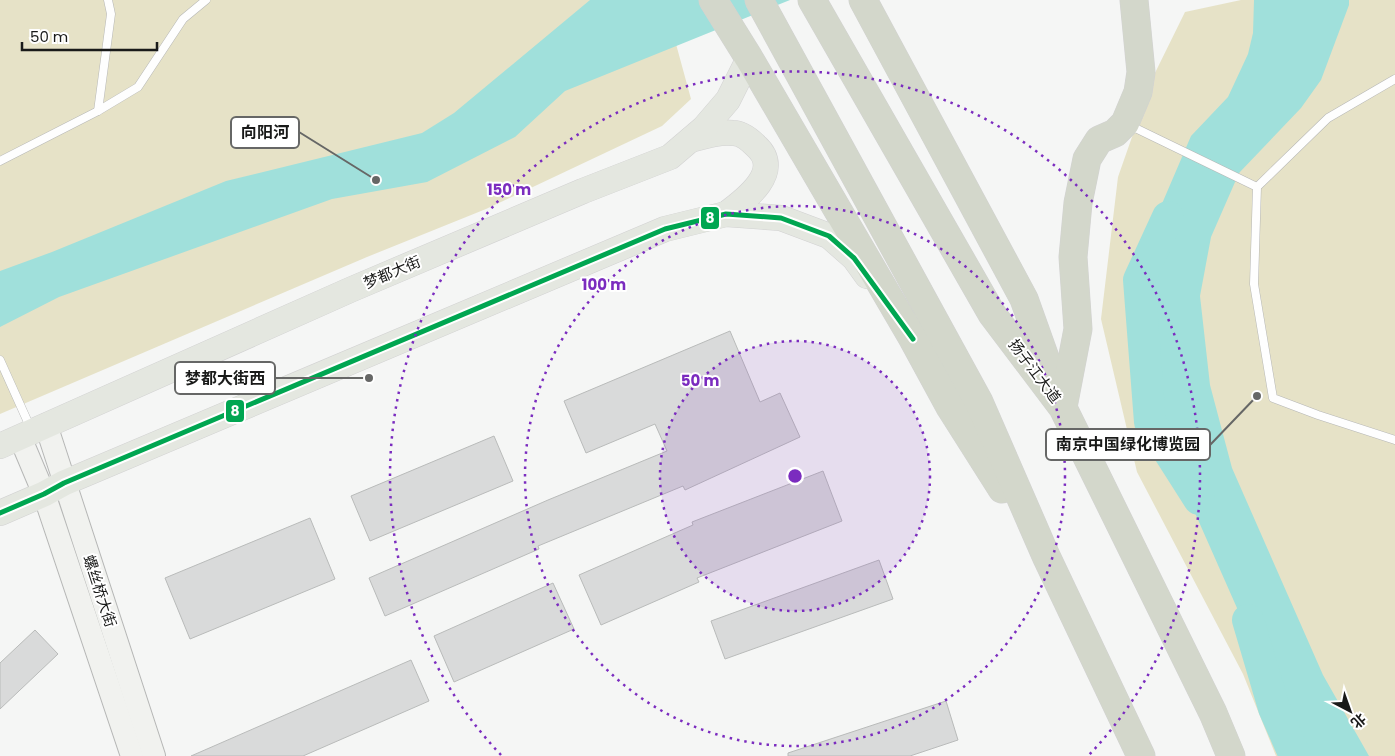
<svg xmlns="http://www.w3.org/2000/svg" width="1395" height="756" viewBox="0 0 1395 756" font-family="Poppins,'Noto Sans SC',sans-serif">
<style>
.green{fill:#e6e2c7}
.water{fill:#a0e0db}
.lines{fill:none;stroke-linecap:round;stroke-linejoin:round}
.river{stroke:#a0e0db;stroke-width:32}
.building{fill:#d9dada;stroke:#b9bbba}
.lane-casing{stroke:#b6b7b6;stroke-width:9}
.secondary-casing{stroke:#b6b7b6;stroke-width:24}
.primary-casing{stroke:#d2d2d2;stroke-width:26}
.highway-casing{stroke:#d2d2d2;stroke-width:29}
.lane{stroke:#fefefe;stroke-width:8}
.secondary{stroke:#f1f2ef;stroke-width:22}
.primary{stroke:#e4e7e0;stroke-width:25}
.highway{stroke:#d3d7cb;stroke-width:28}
.bus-1-casing{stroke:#fff;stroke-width:9}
.bus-1{stroke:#00a651;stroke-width:5}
.ring{fill:none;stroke:#7b2cbf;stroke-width:2.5;stroke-dasharray:2.5 5}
.labels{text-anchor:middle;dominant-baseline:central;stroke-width:4;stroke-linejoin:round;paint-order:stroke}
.street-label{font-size:15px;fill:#191a19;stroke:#fff}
.centre{fill:#7b2cbf;stroke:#fff;stroke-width:2.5}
.ring-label{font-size:15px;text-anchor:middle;font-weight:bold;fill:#7b2cbf;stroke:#fff;stroke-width:4;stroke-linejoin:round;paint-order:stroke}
.leader{fill:none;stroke:#666766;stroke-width:2}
.callout-dot{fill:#666766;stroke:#fff;stroke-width:2}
.callout{fill:#fff;stroke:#666766;stroke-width:2}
.callout-label{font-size:16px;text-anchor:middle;font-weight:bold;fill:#191a19}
.line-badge{stroke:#fff;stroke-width:2}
.badge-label{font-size:14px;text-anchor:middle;font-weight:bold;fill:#fff}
</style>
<rect width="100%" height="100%" fill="#f5f6f5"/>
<g class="green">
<polygon points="0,0 664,0 691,99 662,126 486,209 367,257 0,414"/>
<polygon points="1241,0 1395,0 1395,756 1276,756 1243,674 1137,472 1101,319 1118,177 1153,77 1185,12"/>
</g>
<g class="water">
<polygon points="590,0 790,0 565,91 515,137 427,182 332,199 59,297 0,327 0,271 52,252 226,181 422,133 454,113"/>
<polygon points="1254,0 1349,0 1349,5 1321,80 1301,108 1239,173 1211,237 1200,296 1210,385 1232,468 1323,675 1369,756 1309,756 1275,694 1180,479 1156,388 1145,280 1158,213 1191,136 1228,97 1248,54 1253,33"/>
</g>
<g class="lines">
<g class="river">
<polyline points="1168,217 1139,280 1150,422 1199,499"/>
<polyline points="1248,620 1274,708 1295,756"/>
</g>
</g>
<g class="building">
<polygon points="730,331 760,402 780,393 800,437 685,490 683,486 538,546 539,549 385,616 369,578 548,500 667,451 655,424 586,453 564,401"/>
<polygon points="494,436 513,481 370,541 351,496"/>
<polygon points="823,471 842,521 697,578 699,582 601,625 579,575 693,525 692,522"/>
<polygon points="310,518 335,579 190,639 165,578"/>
<polygon points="879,560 893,599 725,659 711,621"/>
<polygon points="553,583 574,629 454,682 434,636"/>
<polygon points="35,630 58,654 0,709 0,663"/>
<polygon points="411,660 429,701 303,756 191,756"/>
<polygon points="946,701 958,740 910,756 788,756 788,753"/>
</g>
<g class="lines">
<g class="lane-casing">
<g id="lane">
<polyline points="1395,79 1328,118 1257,187 1254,284 1273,398 1318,415 1395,440"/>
<polyline points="98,111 111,14 108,0"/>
<polyline points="1129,125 1257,187"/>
<polyline points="0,161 98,111 138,87 183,19 206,0"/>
<polyline points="0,360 31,429"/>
</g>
</g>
<g class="secondary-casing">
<g id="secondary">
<polyline points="46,425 154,756"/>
<polyline points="20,437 44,494 132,756"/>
</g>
</g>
<g class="primary-casing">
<g id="primary">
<path d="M690,140C705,136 718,132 733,133C741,133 750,140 756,146C784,171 745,200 726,214"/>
<polyline points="0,446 350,290 583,191 670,157 704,128 728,100 749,58"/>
<polyline points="0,513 44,494 64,483 665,229 726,214 781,218 829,236 854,258 867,276"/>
</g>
</g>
<g class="highway-casing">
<g id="highway">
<polyline points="713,0 749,58 913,339 950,407 1002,489"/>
<polyline points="759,0 979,402 1046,556 1141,756"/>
<polyline points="812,0 992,314 1063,408 1213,713 1231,756"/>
<polyline points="863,0 1024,299 1054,383"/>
<polyline points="1063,407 1078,329 1073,257 1078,203 1087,159 1099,140 1115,133 1125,123 1138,92 1141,72 1134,0"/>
</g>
</g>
<use href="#lane" class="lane"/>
<use href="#secondary" class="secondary"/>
<use href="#primary" class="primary"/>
<use href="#highway" class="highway"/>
<g class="bus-1-casing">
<polyline id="bus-1" points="0,513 44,494 64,483 665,229 726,214 781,218 829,236 854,258 913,339"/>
</g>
<use href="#bus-1" class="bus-1"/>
</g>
<circle cx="795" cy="476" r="135" fill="#7b2cbf" fill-opacity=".12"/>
<g class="ring">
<circle cx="795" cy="476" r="135"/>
<circle cx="795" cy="476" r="270"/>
<path d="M501 755A405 405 0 1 1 1089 755"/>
</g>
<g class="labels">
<g class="street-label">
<text transform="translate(392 272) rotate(-23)">梦都大街</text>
<text transform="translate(1035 371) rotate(53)">扬子江大道</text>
<text transform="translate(100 591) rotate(72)">螺丝桥大街</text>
</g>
</g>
<circle cx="795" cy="476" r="8" class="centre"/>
<g class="ring-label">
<text x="509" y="195">150 m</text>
<text x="604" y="290">100 m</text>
<text x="700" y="386">50 m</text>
</g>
<path class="leader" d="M376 180L299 132M369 378L275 378M1257 396L1210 445"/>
<g class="callout-dot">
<circle cx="376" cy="180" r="5"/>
<circle cx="369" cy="378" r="5"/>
<circle cx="1257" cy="396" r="5"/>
</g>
<g class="callout">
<rect x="231" y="117" width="68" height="31" rx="5"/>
<rect x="175" y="362" width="100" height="32" rx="5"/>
<rect x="1046" y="429" width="164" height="31" rx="5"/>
</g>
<g class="callout-label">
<text x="265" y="138">向阳河</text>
<text x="225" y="384">梦都大街西</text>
<text x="1128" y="450">南京中国绿化博览园</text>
</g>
<g class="line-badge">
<rect x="700" y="206" width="20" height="24" rx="5" fill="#00a651"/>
<rect x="225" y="399" width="20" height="24" rx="5" fill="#00a651"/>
</g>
<g class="badge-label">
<text x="710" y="223">8</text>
<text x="235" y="416">8</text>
</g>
<g transform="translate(1350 711) rotate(139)" stroke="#ffffff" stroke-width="4" paint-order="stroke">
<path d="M0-4L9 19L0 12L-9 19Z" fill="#191a19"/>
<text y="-8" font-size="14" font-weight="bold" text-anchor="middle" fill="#191a19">北</text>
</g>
<path d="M22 42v8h135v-8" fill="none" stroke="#191a19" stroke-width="2.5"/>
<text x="30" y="42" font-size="15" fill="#191a19" stroke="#ffffff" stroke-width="4" paint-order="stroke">50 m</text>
</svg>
